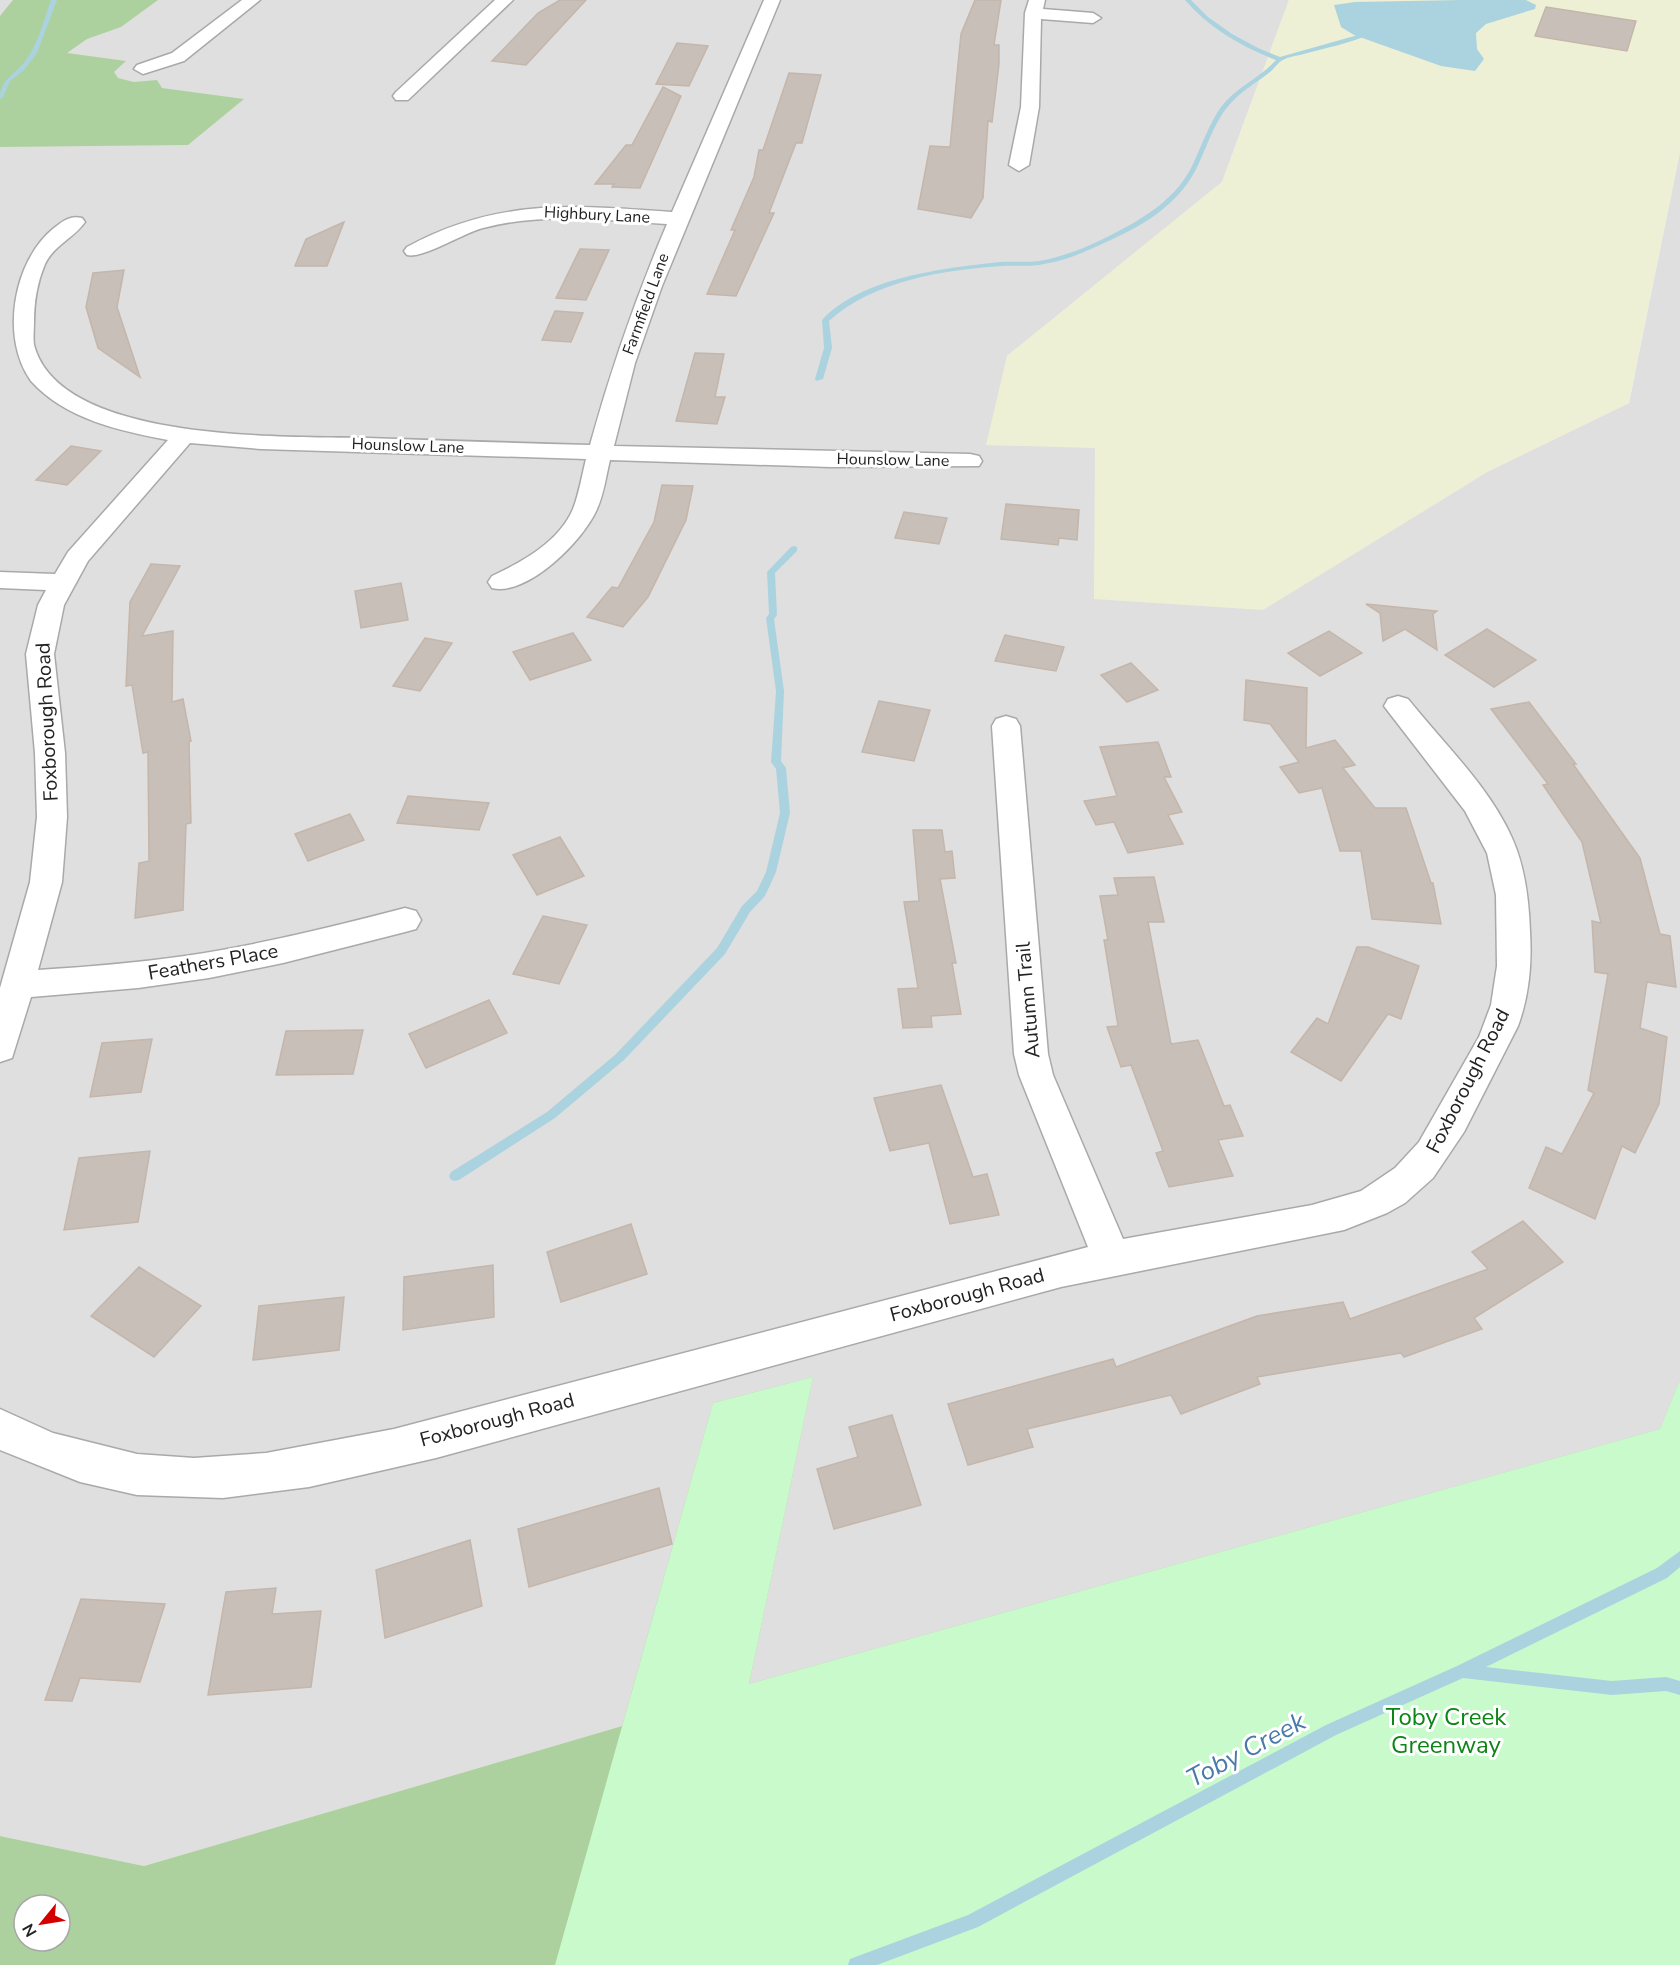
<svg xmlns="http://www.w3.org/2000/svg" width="1680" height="1965" viewBox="0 0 1680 1965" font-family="'Nunito Sans',sans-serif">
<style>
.residential{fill:#e0dfdf}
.farmland{fill:#eef0d5}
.forest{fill:#add19e;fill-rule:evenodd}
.park{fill:#c8facc}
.water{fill:#aad3df}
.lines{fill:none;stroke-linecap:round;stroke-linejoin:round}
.stream{fill:#aad3df;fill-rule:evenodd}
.building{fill:#c7bfb8;stroke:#c4b6ab;stroke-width:1.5}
.minor-casing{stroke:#a9a9a9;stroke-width:3}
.minor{fill:#fff;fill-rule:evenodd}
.labels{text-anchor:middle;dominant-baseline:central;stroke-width:6;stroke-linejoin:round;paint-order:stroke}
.far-street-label{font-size:16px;fill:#222;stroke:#fff}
.street-label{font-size:20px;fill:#222;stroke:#fff}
.near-park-label{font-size:24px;fill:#0c8416;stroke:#fff}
.near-water-label{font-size:26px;font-style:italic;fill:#4a7aab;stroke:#fff}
</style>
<rect width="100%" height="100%" fill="#f2efe9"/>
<polygon class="residential" points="0,0 1289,0 1222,182 1007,356 1095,448 1095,599 1489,471 1629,403 1680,152 1680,1380 1660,1429 748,1685 813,1377 713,1404 622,1726 144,1866 0,1836"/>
<polygon class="farmland" points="1289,0 1680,0 1680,149 1629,403 1489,471 1263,610 1094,599 1095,448 986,445 1007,356 1222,182"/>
<g class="forest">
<polygon points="13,0 158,0 121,27 87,39 67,53 126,61 114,72 118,78 134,82 157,80 162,88 244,99 188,145 0,147 0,16"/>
<path d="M813,1377L749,1684L1660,1429L1680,1380V1965H0V1836L144,1866L622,1726L713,1403ZM24,1905H60V1941H24Z"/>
</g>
<polygon class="park" points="813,1377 749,1684 1660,1429 1680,1380 1680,1965 555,1965 713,1403"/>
<polygon class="water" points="1461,0 1526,0 1536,5 1535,9 1486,24 1476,33 1477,49 1484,59 1475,71 1441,66 1354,35 1341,27 1334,5 1355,2"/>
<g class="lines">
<g class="stream">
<path d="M51,0H57L37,53L24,70L10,81L3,97L0,99C0,83 9,78 19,68C37,51 43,22 51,0Z"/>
<path d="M1185,0H1191L1208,17L1232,34L1258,48L1280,57L1365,33L1370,34C1352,43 1321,49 1300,55C1295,56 1288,57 1283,60C1278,62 1274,69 1270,72C1258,82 1244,89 1234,100C1216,117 1209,142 1199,163C1181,204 1143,226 1104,243C1085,252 1065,261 1044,264C1031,267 1017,265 1003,266C944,270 874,280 829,321L832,348L823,379L816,381L815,379L824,348L822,320C862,277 944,268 1000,262C1015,261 1030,263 1045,260C1068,255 1092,245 1113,234C1146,217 1177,198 1193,164C1202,145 1209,124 1221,107C1236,87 1260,78 1276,60C1242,47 1209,28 1185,0Z"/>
<polygon points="794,546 797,547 797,551 775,573 777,615 774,619 784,691 781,761 786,768 790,813 776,872 765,896 750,912 725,954 624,1060 555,1118 459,1180 455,1181 451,1180 449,1176 451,1172 547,1112 616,1054 717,948 742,906 757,891 766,872 780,813 776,769 771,762 776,691 766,618 769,614 767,572 791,547"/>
<polygon points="1680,1551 1680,1567 1667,1578 1486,1667 1612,1681 1666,1677 1680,1681 1680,1695 1666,1691 1612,1695 1463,1678 1336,1735 978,1927 877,1965 848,1965 850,1959 968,1915 1326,1725 1457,1666 1657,1568"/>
</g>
</g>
<g class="building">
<polygon points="560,0 586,0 526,65 492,61 538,13"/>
<polygon points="975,0 1001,0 994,45 999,45 999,64 992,122 988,121 983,198 971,218 918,209 930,146 950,147 961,34"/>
<polygon points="1546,7 1636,21 1627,51 1535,36"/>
<polygon points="677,43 708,46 689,86 656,84"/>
<polygon points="789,73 821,75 802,143 796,143 769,213 774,213 736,296 707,294 735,230 731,230 754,177 759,150 763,150"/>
<polygon points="663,87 681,96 640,188 612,187 614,184 595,184 626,145 632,145"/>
<polygon points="344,222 327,266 295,266 306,239"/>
<polygon points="580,249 609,250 586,300 556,298"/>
<polygon points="124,270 117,307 140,377 98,348 86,307 93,273"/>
<polygon points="555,311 583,313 571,342 542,340"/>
<polygon points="695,353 724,354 715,397 725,397 717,424 676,421"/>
<polygon points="71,446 101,451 67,485 36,480"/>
<polygon points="662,485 693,486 686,520 648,597 623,627 587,617 612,587 618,588 654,522"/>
<polygon points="1006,504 1079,510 1077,540 1059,538 1058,545 1001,539"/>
<polygon points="904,512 947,518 939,544 895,538"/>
<polygon points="151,564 180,566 142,636 173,631 172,702 183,699 191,741 189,742 191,823 186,824 183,910 135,918 139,863 149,861 148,752 143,753 132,685 126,686 130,602"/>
<polygon points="401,583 408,620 361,628 355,591"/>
<polygon points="1366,604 1437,611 1433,614 1437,650 1405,629 1383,641 1380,613"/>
<polygon points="1487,629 1536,660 1494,687 1445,655"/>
<polygon points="1329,631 1362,653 1320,676 1288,653"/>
<polygon points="573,633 591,660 530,680 513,652"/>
<polygon points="1005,635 1064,647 1056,671 995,661"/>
<polygon points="425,638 452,643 420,691 393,686"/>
<polygon points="1131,663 1158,690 1127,702 1101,675"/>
<polygon points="1246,680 1307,688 1306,748 1335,740 1355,765 1343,768 1375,808 1406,808 1431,883 1433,883 1441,924 1372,919 1361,851 1340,851 1322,788 1299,793 1280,767 1299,762 1270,724 1244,720"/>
<polygon points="879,701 930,710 914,761 862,752"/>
<polygon points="1529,702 1576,764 1573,764 1640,858 1660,934 1670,936 1676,987 1647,982 1640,1028 1667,1037 1659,1104 1635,1153 1622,1146 1595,1219 1529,1188 1546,1147 1562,1154 1594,1093 1588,1090 1608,974 1595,972 1592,921 1601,923 1582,842 1543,785 1548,784 1491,709"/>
<polygon points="1158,742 1171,777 1164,777 1182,812 1168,815 1183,844 1128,853 1114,822 1096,825 1084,801 1117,796 1100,747"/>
<polygon points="408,796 489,803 479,830 397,823"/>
<polygon points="350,814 364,840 308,861 295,834"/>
<polygon points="913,830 942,830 945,852 952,851 955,878 940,879 956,963 952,963 961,1014 931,1016 932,1027 903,1028 898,989 918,988 904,902 919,901"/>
<polygon points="560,837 584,876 537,895 513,855"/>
<polygon points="1154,877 1164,922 1148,922 1171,1044 1198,1040 1224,1106 1230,1105 1243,1136 1218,1140 1233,1176 1169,1187 1156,1153 1163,1151 1131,1065 1121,1067 1107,1027 1118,1026 1104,940 1108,940 1100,896 1118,895 1114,878"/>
<polygon points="543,916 587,925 559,984 513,974"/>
<polygon points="1357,947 1368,947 1419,966 1401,1019 1388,1014 1341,1081 1291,1052 1317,1018 1328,1024"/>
<polygon points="489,1000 507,1033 426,1068 409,1034"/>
<polygon points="363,1030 353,1074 276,1075 286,1031"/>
<polygon points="152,1039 141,1092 90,1097 102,1043"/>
<polygon points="941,1085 973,1177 987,1174 999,1215 950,1224 929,1143 890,1151 874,1098"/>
<polygon points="150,1151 138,1222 64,1230 79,1158"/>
<polygon points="1523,1221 1563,1262 1474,1318 1482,1329 1404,1357 1401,1353 1257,1377 1260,1384 1181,1414 1171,1395 1027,1429 1033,1447 968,1465 948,1404 1113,1359 1116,1367 1257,1316 1343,1302 1350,1319 1488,1269 1472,1252"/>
<polygon points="631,1224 647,1274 561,1302 547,1252"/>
<polygon points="493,1265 494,1317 403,1330 404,1277"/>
<polygon points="139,1267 201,1306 154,1357 91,1316"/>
<polygon points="344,1297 339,1350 253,1360 259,1306"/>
<polygon points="892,1415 921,1505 834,1529 817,1469 858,1457 849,1427"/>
<polygon points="659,1488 672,1544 529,1587 518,1529"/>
<polygon points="470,1540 482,1606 385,1638 376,1570"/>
<polygon points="276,1588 272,1614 321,1611 311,1687 208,1695 226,1592"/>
<polygon points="81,1599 165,1604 140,1682 80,1678 72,1701 45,1700"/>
</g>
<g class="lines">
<g class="minor-casing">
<g id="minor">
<polygon points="242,0 260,0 184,61 143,74 134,69 137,65 172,53"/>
<polygon points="495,0 513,0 408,100 396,100 393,96 396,92"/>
<path d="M764,0H780L662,286L635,363L614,446L970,454L979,456L982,461L979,466L831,467L610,460C606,476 604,494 597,509C584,540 527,597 492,588L488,582L492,576C522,562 559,542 573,509C579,494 582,475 586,459L261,449L190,443L88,561L64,605L54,654L65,753L67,817L62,882L38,970C87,967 136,963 185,956C259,945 332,927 405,908L416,911L421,920L416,929L405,932L283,963L209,978L138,988L31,997L12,1058L0,1062V988L30,882L37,817L35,753L26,654L38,605L46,590L0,588V572L55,574L68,552L168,440C120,431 65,419 31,381C0,338 13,261 54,228C63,221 70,215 82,218L85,222C74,238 54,245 45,264C37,283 34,302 34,322C34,329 33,338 34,345C60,444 287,436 367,438C442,441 516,443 590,445C611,369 636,297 667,224C606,220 543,212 483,228C463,233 423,259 407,255L404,251L407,247C497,198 573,205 672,212Z"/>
<polygon points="1029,0 1045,0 1043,9 1093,13 1101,18 1093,23 1041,19 1039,107 1029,165 1019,171 1009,165 1021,107 1025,13"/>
<path d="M1398,696L1408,699C1443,743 1489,786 1512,838C1525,867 1529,900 1530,932C1532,964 1529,996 1518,1026L1464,1132L1433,1178L1405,1203L1387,1213L1344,1230L1061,1287L436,1458L309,1487L223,1498L137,1495L80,1482L0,1450V1409L53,1433L137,1454L194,1458L266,1453L394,1429L1088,1247L1019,1075L1014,1054L992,726L996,719L1006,716L1016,719L1020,726L1048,1054L1053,1075L1123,1239L1312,1205L1361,1191L1395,1168L1419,1142L1479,1037L1491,1005L1497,966L1496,895L1487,853L1465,811L1384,706L1388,699Z"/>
</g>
</g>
<use href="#minor" class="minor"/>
</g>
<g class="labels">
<g class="far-street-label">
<text transform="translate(597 215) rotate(3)">Highbury Lane</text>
<text transform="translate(646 304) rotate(-70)">Farmfield Lane</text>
<text transform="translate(408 446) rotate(2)">Hounslow Lane</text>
<text transform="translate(893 460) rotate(1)">Hounslow Lane</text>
</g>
<g class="street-label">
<text transform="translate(47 722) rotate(-93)">Foxborough Road</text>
<text transform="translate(213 962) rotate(-10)">Feathers Place</text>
<text transform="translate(1028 1000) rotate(-95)">Autumn Trail</text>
<text transform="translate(1468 1081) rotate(-63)">Foxborough Road</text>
<text transform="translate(967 1295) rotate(-15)">Foxborough Road</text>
<text transform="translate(497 1420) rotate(-15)">Foxborough Road</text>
</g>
<g class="near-park-label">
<text x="1446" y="1717">Toby Creek<tspan x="1446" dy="28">Greenway</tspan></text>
</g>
<g class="near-water-label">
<text transform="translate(1246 1750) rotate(-28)">Toby Creek</text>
</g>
</g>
<g transform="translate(42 1923) rotate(240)"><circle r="28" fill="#ffffff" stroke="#a7a7a7" stroke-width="1.5"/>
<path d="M0-4.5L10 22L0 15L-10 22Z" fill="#d40000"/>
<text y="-9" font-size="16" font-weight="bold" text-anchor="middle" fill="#222222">N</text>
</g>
</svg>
